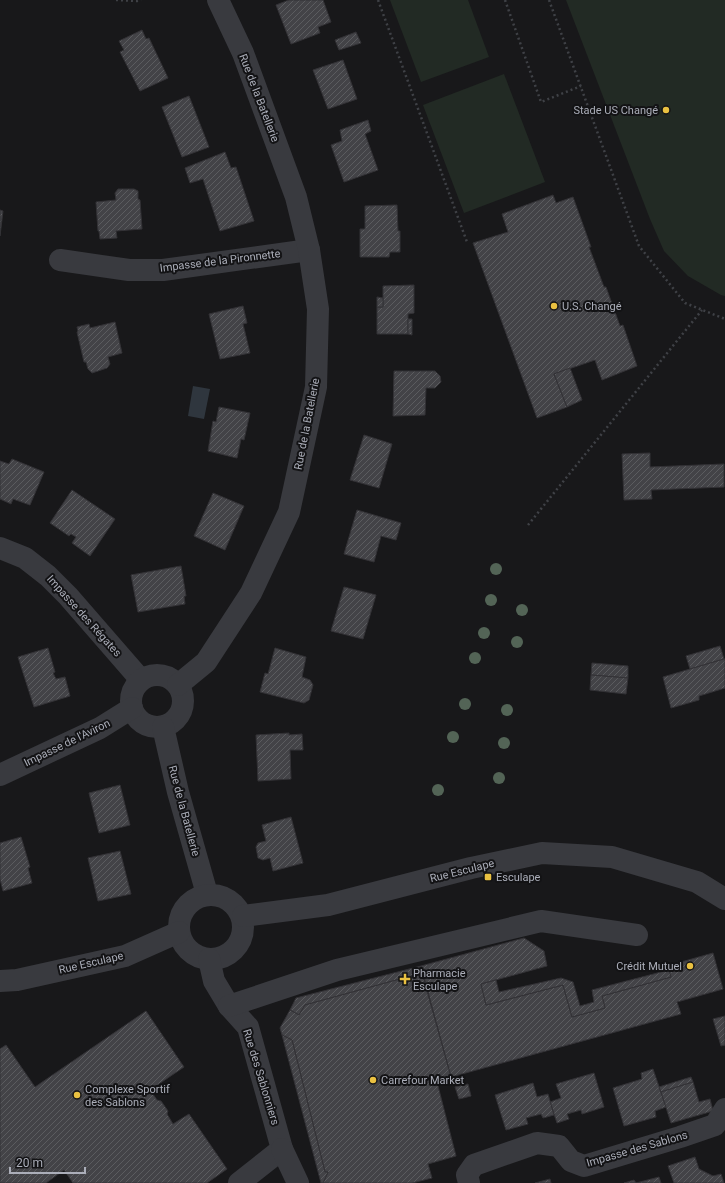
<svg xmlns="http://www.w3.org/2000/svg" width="725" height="1183" viewBox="0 0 725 1183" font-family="Roboto,sans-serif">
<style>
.green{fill:#222a24}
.water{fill:#2f363e}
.building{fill:url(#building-hatch);stroke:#333236}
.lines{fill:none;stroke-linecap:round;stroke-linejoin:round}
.path{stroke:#3f4146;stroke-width:2.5;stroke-dasharray:2 3;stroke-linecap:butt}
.minor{stroke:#393a3f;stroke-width:22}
.tree{fill:#536456}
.poi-dot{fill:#eac141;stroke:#131315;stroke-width:1.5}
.labels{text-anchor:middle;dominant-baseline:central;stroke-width:4;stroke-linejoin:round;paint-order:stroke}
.street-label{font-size:11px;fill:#abaeb9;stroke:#131315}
.poi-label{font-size:11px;fill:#abaeb9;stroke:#131315;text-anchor:start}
</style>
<defs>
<pattern id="building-hatch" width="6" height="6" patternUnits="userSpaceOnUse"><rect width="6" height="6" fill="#434347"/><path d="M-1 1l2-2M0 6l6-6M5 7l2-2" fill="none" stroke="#5b5c5f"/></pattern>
</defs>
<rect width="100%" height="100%" fill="#18181a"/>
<g class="green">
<polygon points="390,0 468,0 489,57 421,82"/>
<polygon points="566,0 725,0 725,296 721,295 688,276 664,251 650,219"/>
<polygon points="504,74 545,182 464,213 423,105"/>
</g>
<polygon class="water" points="193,386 210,389 204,419 188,416"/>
<g class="building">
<polygon points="289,0 323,0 331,22 318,27 320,33 291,44 276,5"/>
<polygon points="142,30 146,39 149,38 168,78 140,91 120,52 124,50 119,41"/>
<polygon points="356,32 361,43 339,50 335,40"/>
<polygon points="343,60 357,99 328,109 313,70"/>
<polygon points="189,96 209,147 182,157 162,107"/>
<polygon points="368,120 371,131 365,134 378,170 344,182 331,145 342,141 340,130"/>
<polygon points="225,152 231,168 236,167 254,221 220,231 203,179 190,183 185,168"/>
<polygon points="118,189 134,189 138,191 138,199 140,200 142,229 116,231 117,238 100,239 99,231 98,231 96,202 116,200 115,193"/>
<polygon points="553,195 556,203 573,197 591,247 589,247 604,287 606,287 620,326 623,325 637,366 602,380 595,360 554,374 567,407 537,418 473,243 508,232 502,214"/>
<polygon points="397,205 398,231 400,231 400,252 390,252 389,257 360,257 360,229 365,229 365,206"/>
<polygon points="0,210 3,211 0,236"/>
<polygon points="414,285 414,313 408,314 408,334 377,334 377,307 383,307 383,286"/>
<polygon points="377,297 383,298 383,307 377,307"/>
<polygon points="243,306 247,323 243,324 250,353 220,359 209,314"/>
<polygon points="408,319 412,319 412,335 408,334"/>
<polygon points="115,322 122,353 108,357 110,364 107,368 92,373 88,369 86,362 84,362 77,332 78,331 77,327 89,324 90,328"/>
<polygon points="570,368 582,400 567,407 554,374"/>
<polygon points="394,371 435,371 440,376 441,382 435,388 426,388 425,415 393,416"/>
<polygon points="219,407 250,413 244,440 241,439 237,458 208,451 213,421 216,422"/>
<polygon points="364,435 392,444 379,488 350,480"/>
<polygon points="650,453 650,467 724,464 724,487 651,490 652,499 624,500 622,454"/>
<polygon points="12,459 44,472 30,505 13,499 11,504 0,499 0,461 9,464"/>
<polygon points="72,490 115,519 90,556 72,543 76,537 71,534 69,536 50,523"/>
<polygon points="213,493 244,506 225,550 194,536"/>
<polygon points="357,510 401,523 396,540 381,536 374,562 344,554"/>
<polygon points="181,566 186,596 184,596 185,604 138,612 131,575"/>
<polygon points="344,587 376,595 363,639 331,631"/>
<polygon points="720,646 724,659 690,669 686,656"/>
<polygon points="48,648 55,672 53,673 56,679 65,677 70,696 34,707 18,657"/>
<polygon points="275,648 306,657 302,677 310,680 313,685 309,700 304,703 260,692 265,673 268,674"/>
<polygon points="724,659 725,659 725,688 699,696 699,700 671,708 663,677"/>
<polygon points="592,663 628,666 628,678 591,675"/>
<polygon points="591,675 628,678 626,694 590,690"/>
<polygon points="289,733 289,735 302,734 303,750 290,750 291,779 258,781 256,735"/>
<polygon points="120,785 130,825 99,833 89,793"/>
<polygon points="291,817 303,863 273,871 270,858 263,860 258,858 256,847 258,843 266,841 262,825"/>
<polygon points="21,837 30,867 28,868 32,883 3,891 0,879 0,843"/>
<polygon points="120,851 131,894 98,901 88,858"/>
<polygon points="524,938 544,951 547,966 481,984 486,1005 563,985 572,1017 605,1008 602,996 671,977 667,966 713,953 723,989 677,1002 681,1014 451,1077 421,966"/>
<polygon points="421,966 422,973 305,1005 299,1015 290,1010 296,998"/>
<polygon points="669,970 671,977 602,996 605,1008 572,1017 563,985 486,1005 481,984 496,980 499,992 561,978 573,982 580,1006 594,1002 592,990"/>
<polygon points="422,973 451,1077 437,1082 456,1156 428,1164 432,1178 412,1183 323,1183 328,1172 325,1172 292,1040 282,1035 280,1028 290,1010 299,1015 305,1005"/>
<polygon points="146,1011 184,1067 150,1090 157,1100 161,1101 168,1111 167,1114 173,1124 189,1114 227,1169 207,1183 73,1183 64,1170 46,1183 0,1183 0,1049 6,1045 35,1087"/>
<polygon points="725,1016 725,1045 721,1046 713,1019"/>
<polygon points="282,1035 292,1040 325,1172 328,1172 323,1183 321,1183"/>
<polygon points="653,1069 666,1107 655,1111 656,1117 624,1126 613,1088 642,1079 641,1073"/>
<polygon points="594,1073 604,1107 582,1114 581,1110 567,1114 569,1119 557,1123 550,1102 561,1098 556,1084"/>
<polygon points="691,1077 693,1082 661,1092 659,1087"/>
<polygon points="693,1082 699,1102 710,1099 713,1111 671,1123 661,1092"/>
<polygon points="533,1083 537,1097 548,1094 554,1115 543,1118 541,1114 526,1118 528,1124 506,1130 495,1095"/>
<polygon points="468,1084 471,1096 459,1099 455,1087"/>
<polygon points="695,1157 699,1169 713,1176 721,1174 724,1183 674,1183 668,1166"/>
<polygon points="659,1177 661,1183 624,1183 634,1180 636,1183"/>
<polygon points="550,1179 551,1183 535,1183"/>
</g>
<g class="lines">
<g class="path">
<polyline points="116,0 137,1 141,0"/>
<polyline points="378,0 467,242"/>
<polyline points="505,0 541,102 581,86"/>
<polyline points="549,0 639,246 685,303 725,319"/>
<polyline points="528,525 702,310"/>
</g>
<g class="minor">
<polyline points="60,260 129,270 163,270 309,250"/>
<polyline points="0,548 25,558 48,576 68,596 141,680"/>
<circle cx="157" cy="701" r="26"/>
<polyline points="178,685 206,662 251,593 289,512 316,387 318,309 309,250 296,197 243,53 218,0"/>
<polyline points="163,727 178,792 207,894"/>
<polyline points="0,775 100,728 132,708"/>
<circle cx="211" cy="927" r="32"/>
<polyline points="243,916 328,905 471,868 542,853 612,857 697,882 725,899"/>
<polyline points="209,959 214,981 229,1006 248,1027 282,1149 239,1183"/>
<polyline points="0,981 17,980 125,956 179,932"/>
<polyline points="229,1006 337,970 541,921 637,935"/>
<polyline points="282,1149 298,1183"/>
<polyline points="469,1183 467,1175 474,1165 537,1143 559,1146 571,1161 584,1166 680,1137 715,1125 725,1109"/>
</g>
</g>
<g class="tree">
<circle cx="496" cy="569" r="6"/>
<circle cx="491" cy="600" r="6"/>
<circle cx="522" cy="610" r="6"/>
<circle cx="484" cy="633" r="6"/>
<circle cx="517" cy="642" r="6"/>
<circle cx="475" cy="658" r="6"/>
<circle cx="465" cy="704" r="6"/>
<circle cx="507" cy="710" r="6"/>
<circle cx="453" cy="737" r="6"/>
<circle cx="504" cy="743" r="6"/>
<circle cx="499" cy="778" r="6"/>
<circle cx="438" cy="790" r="6"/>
</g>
<g class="poi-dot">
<circle cx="666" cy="110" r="4"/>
<circle cx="554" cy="306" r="4"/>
<rect x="484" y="873" width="8" height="8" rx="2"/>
<circle cx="690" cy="966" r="4"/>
<path d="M403 973h4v4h4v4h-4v4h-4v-4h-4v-4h4z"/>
<circle cx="373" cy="1080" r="4"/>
<circle cx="77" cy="1095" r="4"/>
</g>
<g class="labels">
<g class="street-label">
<text transform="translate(259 98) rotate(69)">Rue de la Batellerie</text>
<text transform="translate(220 261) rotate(-7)">Impasse de la Pironnette</text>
<text transform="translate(307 424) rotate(-79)">Rue de la Batellerie</text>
<text transform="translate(84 616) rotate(48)">Impasse des Régates</text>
<text transform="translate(67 743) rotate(-26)">Impasse de l'Aviron</text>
<text transform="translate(184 811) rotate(75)">Rue de la Batellerie</text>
<text transform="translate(462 871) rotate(-14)">Rue Esculape</text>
<text transform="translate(91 963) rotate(-13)">Rue Esculape</text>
<text transform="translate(261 1077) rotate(73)">Rue des Sablonniers</text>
<text transform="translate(637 1149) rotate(-16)">Impasse des Sablons</text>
</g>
<g class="poi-label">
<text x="658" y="110" text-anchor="end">Stade US Changé</text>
<text x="562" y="306">U.S. Changé</text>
<text x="496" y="877">Esculape</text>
<text x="682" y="966" text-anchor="end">Crédit Mutuel</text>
<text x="413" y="973">Pharmacie<tspan x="413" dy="13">Esculape</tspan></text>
<text x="381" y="1080">Carrefour Market</text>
<text x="85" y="1089">Complexe Sportif<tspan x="85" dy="13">des Sablons</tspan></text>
</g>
</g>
<path d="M10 1167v6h75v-6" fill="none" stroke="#abaeb9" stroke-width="2"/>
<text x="16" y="1167" font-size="12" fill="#abaeb9" stroke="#131315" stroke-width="3" paint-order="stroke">20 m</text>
</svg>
